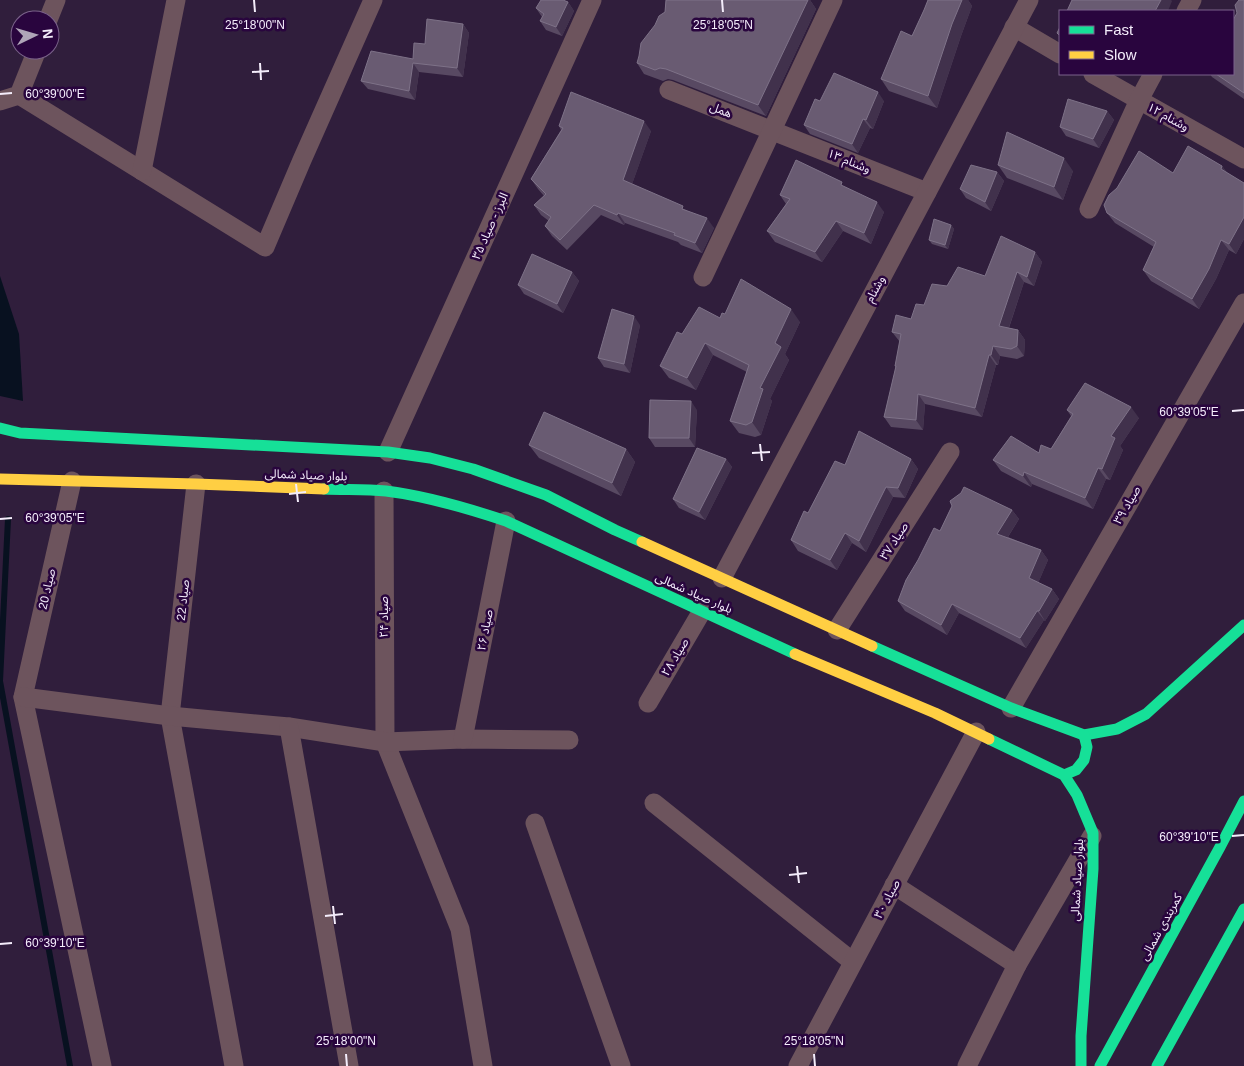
<svg xmlns="http://www.w3.org/2000/svg" width="1244" height="1066" viewBox="0 0 1244 1066" font-family="Helvetica,'Noto Sans Arabic',sans-serif">
<style>
.water{fill:#081120}
.lines{fill:none;stroke-linecap:round;stroke-linejoin:round}
.stream{stroke:#081120;stroke-width:6}
.street{stroke:#6d545d;stroke-width:19}
.fast{stroke:#16e098;stroke-width:11}
.slow{stroke:#ffcf43;stroke-width:11}
.wall{fill:#584962}
.shaded-wall{fill:#41314c}
.building{fill:#695b72;stroke:#7e7288}
.ticks{fill:none;stroke:#f4edfb;stroke-width:2}
.labels{text-anchor:middle;dominant-baseline:central;stroke-width:5;stroke-linejoin:round;paint-order:stroke}
.street-label{font-size:12px;fill:#f4edfb;stroke:#29053e}
.ticks-label{font-size:12px;text-anchor:middle;fill:#f4edfb;stroke:#29053e;stroke-width:5;stroke-linejoin:round;paint-order:stroke}
</style>
<rect width="100%" height="100%" fill="#301e3c"/>
<polygon class="water" points="0,276 19,334 23,401 0,396"/>
<g class="lines">
<polyline class="stream" points="8,519 0,681 70,1066"/>
<g class="street">
<polyline points="1186,11 1192,0"/>
<polyline points="48,20 56,0"/>
<polyline points="1014,27 1060,54"/>
<polyline points="1093,74 1139,100 1244,159"/>
<polyline points="669,90 927,192"/>
<polyline points="19,95 265,247 302,160 373,0"/>
<polyline points="0,101 19,95 37,50"/>
<polyline points="142,171 176,0"/>
<polyline points="1089,209 1139,100 1153,74"/>
<polyline points="703,277 833,0"/>
<polyline points="388,452 592,0"/>
<polyline points="72,481 23,697 102,1066"/>
<polyline points="196,484 170,716 234,1066"/>
<polyline points="384,491 385,742 460,929 483,1066"/>
<polyline points="722,578 1029,0"/>
<polyline points="837,630 950,452"/>
<polyline points="23,697 170,716 289,727 385,742 463,739 569,740"/>
<polyline points="648,703 702,611"/>
<polyline points="1011,708 1244,303"/>
<polyline points="289,727 349,1066"/>
<polyline points="463,739 506,521"/>
<polyline points="654,803 853,962"/>
<polyline points="535,823 621,1066"/>
<polyline points="894,885 1017,965"/>
<polyline points="798,1066 976,732"/>
<polyline points="967,1066 1017,965 1092,836"/>
</g>
<g class="fast">
<polyline points="0,428 20,433 388,452 430,458 473,469 546,495 615,530 642,542"/>
<path d="M324,489C344,490 365,489 386,491C427,496 467,508 506,521L795,654"/>
<polyline points="872,646 1011,708 1084,735 1117,729 1146,714 1244,625"/>
<polyline points="989,739 1064,775 1077,795 1093,833 1093,869 1081,1036 1081,1066"/>
<polyline points="1064,775 1076,770 1084,760 1087,747 1084,735"/>
<polyline points="1100,1066 1220,847 1244,801"/>
<polyline points="1157,1066 1244,909"/>
</g>
<g class="slow">
<polyline points="0,479 196,484 324,489"/>
<polyline points="642,542 872,646"/>
<polyline points="795,654 935,713 989,739"/>
</g>
</g>
<g class="wall">
<polygon points="666,0 810,0 816,9 766,116 673,80 668,79 663,81 644,74 637,63 665,12"/>
<polygon points="928,0 968,0 972,6 961,36 937,108 889,91 881,79 912,36 924,10"/>
<polygon points="1244,0 1244,99 1212,77 1210,74 1233,74"/>
<polygon points="568,2 574,11 562,36 546,30 540,21 542,17 536,8"/>
<polygon points="463,24 469,33 463,77 419,72 415,100 368,89 361,81 413,59 425,44"/>
<polygon points="820,101 884,101 873,129 870,128 858,153 810,134 804,125"/>
<polygon points="1107,111 1114,120 1099,148 1066,136 1060,127"/>
<polygon points="559,126 651,131 632,184 686,210 714,228 702,253 681,245 678,242 625,223 624,225 601,215 567,250 552,236 545,226 549,221 541,215 534,205 544,196 538,189 531,179 561,130"/>
<polygon points="998,165 1073,171 1063,200 1007,178"/>
<polygon points="1222,166 1227,173 1244,183 1244,239 1236,254 1229,250 1216,279 1199,309 1151,281 1143,270 1154,247 1115,223 1107,213 1173,173"/>
<polygon points="997,172 1004,181 991,211 966,198 960,189"/>
<polygon points="845,187 884,212 871,244 843,231 822,262 775,242 767,231 786,204 780,195"/>
<polygon points="951,225 954,229 948,249 932,244 929,240"/>
<polygon points="1035,252 1042,262 1034,286 1024,282 1009,328 1018,330 1025,340 1024,356 1017,359 1000,356 998,365 996,365 982,417 925,404 923,430 891,427 884,417 896,367 895,366 900,342 892,332 911,319 924,305 947,286 985,276"/>
<polygon points="572,272 579,281 563,313 524,294 518,285"/>
<polygon points="725,314 800,322 785,354 789,360 770,399 772,401 761,435 755,437 739,433 730,421 747,372 713,355 696,390 669,378 660,366 682,334 720,318"/>
<polygon points="640,325 630,373 604,367 598,358"/>
<polygon points="697,410 695,447 655,447 649,438"/>
<polygon points="1067,410 1139,418 1120,446 1123,450 1110,480 1106,479 1093,509 1032,484 1031,487 1001,471 993,460 1039,453 1051,449 1071,416"/>
<polygon points="529,445 626,449 635,462 621,496 539,458"/>
<polygon points="726,459 732,467 705,520 679,508 673,499"/>
<polygon points="911,459 918,469 905,498 893,497 866,552 852,543 837,570 798,551 791,540 808,513 845,465"/>
<polygon points="952,506 1012,510 1019,519 1008,537 1041,550 1048,560 1038,583 1052,589 1059,599 1045,621 1044,620 1026,648 959,613 947,635 905,611 898,601 940,531"/>
</g>
<g class="shaded-wall">
<polygon points="808,0 810,0 816,9 766,116 758,105"/>
<polygon points="962,0 968,0 972,6 961,36 937,108 928,96 952,24"/>
<polygon points="1161,0 1171,0 1172,1 1168,11 1155,11"/>
<polygon points="568,2 574,11 562,36 556,27"/>
<polygon points="463,24 469,33 463,77 457,68"/>
<polygon points="413,63 419,72 415,100 409,91"/>
<polygon points="878,92 884,101 873,129 866,120"/>
<polygon points="1107,111 1114,120 1099,148 1093,139"/>
<polygon points="863,119 870,128 858,153 852,144"/>
<polygon points="644,121 651,131 630,190 623,180"/>
<polygon points="1064,158 1073,171 1063,200 1054,187"/>
<polygon points="1222,166 1230,176 1221,169"/>
<polygon points="997,172 1004,181 991,211 985,202"/>
<polygon points="877,202 884,212 871,244 864,233"/>
<polygon points="618,213 625,223 624,225 617,215"/>
<polygon points="1244,217 1244,239 1236,254 1229,244"/>
<polygon points="707,218 714,228 702,253 695,243"/>
<polygon points="836,221 843,231 822,262 815,252"/>
<polygon points="951,225 954,229 948,249 945,245"/>
<polygon points="1221,240 1229,250 1216,279 1199,309 1192,299"/>
<polygon points="1035,252 1042,262 1034,286 1027,277"/>
<polygon points="572,272 579,281 563,313 557,304"/>
<polygon points="1017,272 1024,282 1006,336 999,326"/>
<polygon points="791,309 800,322 785,354 789,360 770,399 772,401 761,435 752,422 760,388 775,343"/>
<polygon points="634,316 640,325 630,373 624,364"/>
<polygon points="1018,330 1025,340 1024,356 1017,346"/>
<polygon points="705,343 713,355 696,390 687,378"/>
<polygon points="993,346 1000,356 998,365 991,355"/>
<polygon points="989,355 996,365 982,417 975,408"/>
<polygon points="918,394 925,404 923,430 916,420"/>
<polygon points="691,401 697,410 695,447 689,438"/>
<polygon points="1131,407 1139,418 1120,446 1123,450 1110,480 1102,469 1111,436"/>
<polygon points="626,449 635,462 621,496 612,483"/>
<polygon points="726,459 732,467 705,520 699,512"/>
<polygon points="911,459 918,469 905,498 898,488"/>
<polygon points="1098,468 1106,479 1093,509 1085,498"/>
<polygon points="1024,472 1032,484 1031,487 1023,476"/>
<polygon points="886,487 893,497 866,552 859,541"/>
<polygon points="1012,510 1019,519 1004,543 997,534"/>
<polygon points="845,533 852,543 837,570 830,560"/>
<polygon points="1041,550 1048,560 1036,588 1029,578"/>
<polygon points="1052,589 1059,599 1045,621 1039,611"/>
<polygon points="952,604 959,613 947,635 941,625"/>
<polygon points="1037,611 1044,620 1026,648 1020,638"/>
</g>
<g class="building">
<polygon points="541,0 563,0 568,2 556,27 540,21 544,14 536,8"/>
<polygon points="666,0 808,0 758,105 666,69 660,68 655,70 637,63 639,56 641,43 655,25 659,16 665,12"/>
<polygon points="928,0 962,0 952,24 928,96 881,79 901,31 912,36 924,10"/>
<polygon points="1072,0 1161,0 1155,11 1067,11"/>
<polygon points="1239,0 1244,0 1244,93 1216,74 1233,74 1233,20 1237,13 1235,5"/>
<polygon points="427,19 463,24 457,68 413,63 409,91 361,81 371,51 413,59 414,43 425,44"/>
<polygon points="1060,27 1060,36 1057,33"/>
<polygon points="834,73 878,92 866,120 863,119 852,144 804,125 815,99 820,101"/>
<polygon points="571,92 644,121 623,180 683,206 682,209 707,218 695,243 674,235 675,233 618,213 617,215 594,205 560,240 545,226 551,217 534,205 546,194 531,179 563,128 559,126"/>
<polygon points="1068,99 1107,111 1093,139 1060,127"/>
<polygon points="1007,132 1064,158 1054,187 998,165"/>
<polygon points="1188,146 1222,166 1221,169 1244,183 1244,217 1229,244 1221,240 1209,269 1192,299 1143,270 1156,242 1107,213 1104,205 1109,195 1117,188 1139,151 1173,173"/>
<polygon points="796,160 842,182 841,185 877,202 864,233 836,221 815,252 767,231 790,199 780,195"/>
<polygon points="971,165 997,172 985,202 960,189"/>
<polygon points="934,219 951,225 945,245 929,240"/>
<polygon points="1001,236 1035,252 1027,277 1017,272 999,326 1018,330 1017,346 1011,349 993,346 991,355 989,355 975,408 918,394 916,420 884,417 896,366 895,366 901,334 892,332 896,315 911,319 916,304 924,305 932,284 947,286 958,267 985,276"/>
<polygon points="532,254 572,272 557,304 518,285"/>
<polygon points="741,279 791,309 775,343 781,347 760,388 763,389 752,422 746,425 730,421 749,365 705,343 687,378 660,366 677,332 682,334 699,307 720,318 722,313 725,314"/>
<polygon points="612,309 634,316 624,364 598,358"/>
<polygon points="1085,383 1131,407 1111,436 1115,438 1102,469 1098,468 1085,498 1024,472 1023,476 993,460 1011,436 1039,453 1041,445 1051,449 1073,414 1067,410"/>
<polygon points="650,400 691,401 689,438 649,438"/>
<polygon points="544,412 626,449 612,483 529,445"/>
<polygon points="859,431 911,459 898,488 886,487 859,541 845,533 830,560 791,540 804,511 808,513 835,461 845,465"/>
<polygon points="697,448 726,459 699,512 673,499"/>
<polygon points="964,487 1012,510 997,534 1041,550 1029,578 1052,589 1039,611 1037,611 1020,638 952,604 941,625 898,601 906,580 918,560 934,528 940,531 952,506 950,501 961,493"/>
</g>
<path class="ticks" d="M254,0L255,12M722,0L723,12M260,63L261,80M252,72L269,71M0,94L12,93M1232,411L1244,410M760,444L762,461M752,453L770,452M296,484L298,502M289,494L306,492M0,519L12,518M1232,836L1244,835M797,866L799,883M789,875L807,873M333,906L335,924M325,916L343,914M0,944L12,943M346,1054L347,1066M814,1054L815,1066"/>
<g class="labels">
<g class="street-label">
<text transform="translate(721 110) rotate(22)">همل</text>
<text transform="translate(1168 117) rotate(29)">وشنام ۱۲</text>
<text transform="translate(849 161) rotate(22)">وشنام ۱۳</text>
<text transform="translate(490 226) rotate(-66)">البرز - صیاد ۳۵</text>
<text transform="translate(875 289) rotate(-62)">وشنام</text>
<text transform="translate(306 475) rotate(2)">بلوار صیاد شمالی</text>
<text transform="translate(1127 505) rotate(-60)">صیاد ۳۹</text>
<text transform="translate(894 541) rotate(-57)">صیاد ۳۷</text>
<text transform="translate(47 589) rotate(-77)">صیاد 20</text>
<text transform="translate(694 593) rotate(24)">بلوار صیاد شمالی</text>
<text transform="translate(183 600) rotate(-84)">صیاد 22</text>
<text transform="translate(384 617) rotate(-90)">صیاد ۲۴</text>
<text transform="translate(485 630) rotate(-79)">صیاد ۲۶</text>
<text transform="translate(675 657) rotate(-59)">صیاد ۲۸</text>
<text transform="translate(1077 880) rotate(-87)">بلوار صیاد شمالی</text>
<text transform="translate(887 899) rotate(-62)">صیاد ۳۰</text>
<text transform="translate(1161 927) rotate(-61)">کمربندی شمالی</text>
</g>
</g>
<g class="ticks-label">
<text x="255" y="29">25°18'00"N</text>
<text x="723" y="29">25°18'05"N</text>
<text x="55" y="98">60°39'00"E</text>
<text x="1189" y="416">60°39'05"E</text>
<text x="55" y="522">60°39'05"E</text>
<text x="1189" y="841">60°39'10"E</text>
<text x="55" y="947">60°39'10"E</text>
<text x="346" y="1045">25°18'00"N</text>
<text x="814" y="1045">25°18'05"N</text>
</g>
<rect x="1059" y="10" width="175" height="65" fill="#29053e" stroke="#7a628a"/>
<rect x="1069" y="26" width="25" height="8" fill="#16e098" stroke="#7a628a"/>
<text x="1104" y="35" font-size="15" fill="#f4edfb">Fast</text>
<rect x="1069" y="51" width="25" height="8" fill="#ffcf43" stroke="#7a628a"/>
<text x="1104" y="60" font-size="15" fill="#f4edfb">Slow</text>
<g transform="translate(35 35) rotate(85)"><circle r="24" fill="#29053e" stroke="#7a628a"/>
<path d="M0-4L9 19L0 12L-9 19Z" fill="#afa5b8"/>
<text y="-8" font-size="14" font-weight="bold" text-anchor="middle" fill="#f4edfb">N</text>
</g>
</svg>
